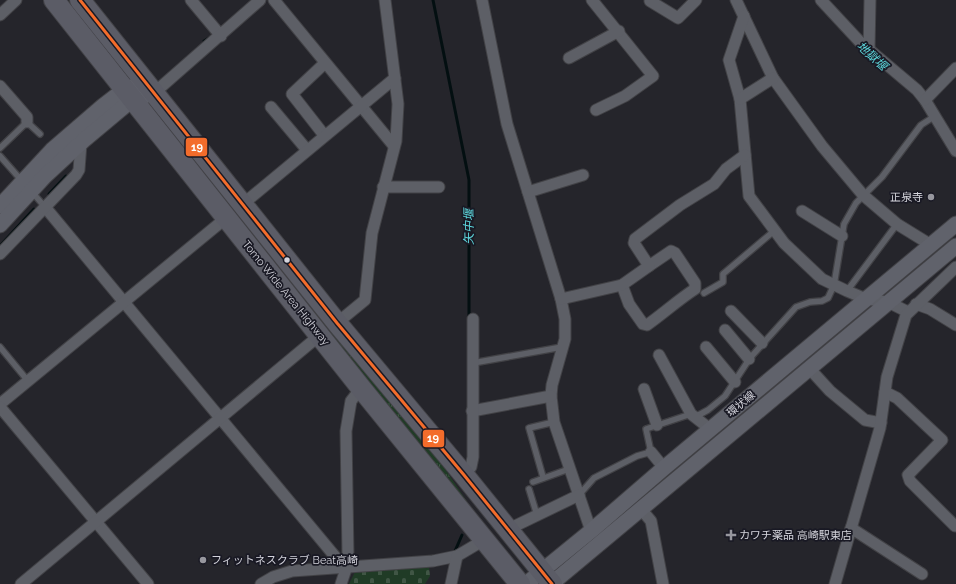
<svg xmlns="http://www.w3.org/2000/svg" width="956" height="584" viewBox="0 0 956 584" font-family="Raleway,'Noto Sans JP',sans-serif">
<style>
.grass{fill:url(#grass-tufts)}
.cemetery{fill:url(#cemetery-stones)}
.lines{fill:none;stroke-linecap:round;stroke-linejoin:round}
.stream{stroke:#030f11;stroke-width:3}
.lane-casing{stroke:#424246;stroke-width:8}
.street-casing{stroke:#424246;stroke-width:13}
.secondary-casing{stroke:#424246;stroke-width:17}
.highway-casing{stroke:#424246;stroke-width:22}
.lane{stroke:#5d5f66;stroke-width:5.5}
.street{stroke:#5d5f66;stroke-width:11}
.secondary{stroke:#60626b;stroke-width:15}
.highway{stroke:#5b5c66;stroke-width:20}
.bus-1-casing{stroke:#191924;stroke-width:6}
.bus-1{stroke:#f36c2b;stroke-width:3}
.poi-dot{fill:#97979e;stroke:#191924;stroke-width:1.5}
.bus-dot{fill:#d4d4dc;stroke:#191924;stroke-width:1.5}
.labels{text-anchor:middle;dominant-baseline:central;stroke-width:3.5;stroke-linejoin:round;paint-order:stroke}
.poi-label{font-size:11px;fill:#d4d4dc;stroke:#191924;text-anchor:start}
.street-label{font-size:11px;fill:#d4d4dc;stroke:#191924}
.water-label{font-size:12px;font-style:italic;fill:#5dd6db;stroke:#191924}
.line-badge{stroke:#191924;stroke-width:1.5}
.badge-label{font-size:11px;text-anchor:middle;font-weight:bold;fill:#fff}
</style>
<defs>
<pattern id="grass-tufts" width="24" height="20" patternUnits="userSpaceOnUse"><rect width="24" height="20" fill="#203b26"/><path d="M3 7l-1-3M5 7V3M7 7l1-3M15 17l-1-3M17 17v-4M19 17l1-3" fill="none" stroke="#405645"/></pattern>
<pattern id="cemetery-stones" width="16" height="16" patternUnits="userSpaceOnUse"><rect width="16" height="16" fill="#203b26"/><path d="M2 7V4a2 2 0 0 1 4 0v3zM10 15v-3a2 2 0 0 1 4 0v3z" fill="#405645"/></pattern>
</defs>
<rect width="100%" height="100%" fill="#25252b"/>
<polygon class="grass" points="167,120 443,466 470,506 513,560 219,197 195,158"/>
<polygon class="cemetery" points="429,567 430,576 425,584 349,584 355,572"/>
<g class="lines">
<g class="stream">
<polyline points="433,0 469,180 469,319"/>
<polyline points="204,41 209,38"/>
<polyline points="49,194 66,176"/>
<polyline points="0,246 34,209"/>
<polyline points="455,551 462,535"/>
</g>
<g class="lane-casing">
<g id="lane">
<polyline points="0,148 27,122 40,134"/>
<polyline points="0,156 22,181"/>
<polyline points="32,192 45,207"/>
<polyline points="847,291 897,224"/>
<polyline points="704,293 723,282 723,274 774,231"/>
<polyline points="0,347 28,381"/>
<polyline points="473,363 562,347"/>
<polyline points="695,417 708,410 725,396 750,358 796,307 810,302 822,301 828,298 834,285 844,224 856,203 882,177 921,125 935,116"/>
<polyline points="543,477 529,428 554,422"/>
<polyline points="533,482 569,469"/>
<polyline points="529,489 537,515"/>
<polyline points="579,495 594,478 637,456 651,452 646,429 691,414"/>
</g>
</g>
<g class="street-casing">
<g id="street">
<polyline points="191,0 221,36"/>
<polyline points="274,0 394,146"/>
<polyline points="482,0 507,124 561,299 565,319 565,339 552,385 551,396 554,422 591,531"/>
<polyline points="592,0 653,76 625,96 596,110"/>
<polyline points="736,0 773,78 822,146 863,195 897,224 931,245"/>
<polyline points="821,0 860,42 917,90 925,100 956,151"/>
<polyline points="650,1 678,18 696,0"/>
<polyline points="0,15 16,0"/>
<polyline points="744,16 729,60 740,99 749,196 784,243 822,279 847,291 866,299 888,302 908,312"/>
<polyline points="869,50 870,0"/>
<polyline points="569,58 619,31"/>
<polyline points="0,86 27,117 27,122"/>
<polyline points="154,93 260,0"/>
<polyline points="740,99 773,78"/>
<polyline points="925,100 956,68"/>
<polyline points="271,107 307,150"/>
<polyline points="324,135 292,94 325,63"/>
<polyline points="383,187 439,187"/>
<polyline points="528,192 583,175"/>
<polyline points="243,204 395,78"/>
<polyline points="45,207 338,560 347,566"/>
<polyline points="802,211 842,236"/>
<polyline points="0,254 76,175 79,170 81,143 83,140"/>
<path d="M622,285L629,304L643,324L647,325C664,313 678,300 695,289V283L675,253L671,251L649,266"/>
<polyline points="561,299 622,285 649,266 634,243 635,239 680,205 714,184 726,169 745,155"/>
<polyline points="916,304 930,309 956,325"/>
<polyline points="731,311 762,343"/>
<polyline points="337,323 365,300 372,233 396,141 398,104 385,0"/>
<polyline points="725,330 749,359"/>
<polyline points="706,347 735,382"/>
<polyline points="659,355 691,414 710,429"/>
<polyline points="809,368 830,391 865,420 881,423"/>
<polyline points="644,389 657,425"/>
<polyline points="885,392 897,398 942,440 908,475 910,481 955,526"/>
<polyline points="0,404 226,218"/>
<polyline points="0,407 148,584"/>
<polyline points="472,411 551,396"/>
<polyline points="651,452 664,468"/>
<polyline points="464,475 471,467 473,457 473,319"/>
<polyline points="641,509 651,521 663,584"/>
<polyline points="851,528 922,574"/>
<polyline points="510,531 517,525 579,495"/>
<polyline points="21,584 320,335"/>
<polyline points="261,584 273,577 292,571 433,561 457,556 484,540"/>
<polyline points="341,584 347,566 348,556 346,431 351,401 361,388"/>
<polyline points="451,584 457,556"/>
<polyline points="835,584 880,428 887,377 906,315 956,267"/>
</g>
</g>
<g class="secondary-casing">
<g id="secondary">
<polyline points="0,206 52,150 103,106 125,89 145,83"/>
<polyline points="0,225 45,176 84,140 133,99 154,93"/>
<polyline points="526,584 591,531 664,468 956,224"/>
<polyline points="551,584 956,246"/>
</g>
</g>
<g class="highway-casing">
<g id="highway">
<polyline points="54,0 361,388 520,584"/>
<polyline points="80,0 337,323 464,475 552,584"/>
</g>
</g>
<use href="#lane" class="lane"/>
<use href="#street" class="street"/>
<use href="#secondary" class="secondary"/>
<use href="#highway" class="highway"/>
<g class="bus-1-casing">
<polyline id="bus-1" points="80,0 337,323 464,475 552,584"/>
</g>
<use href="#bus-1" class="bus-1"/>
</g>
<g class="poi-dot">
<circle cx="931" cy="197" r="4"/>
<path d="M729 529h4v4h4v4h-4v4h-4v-4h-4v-4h4z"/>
<circle cx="203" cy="560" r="4"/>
</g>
<circle class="bus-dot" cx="287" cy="260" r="3.5"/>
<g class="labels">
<g class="poi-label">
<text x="923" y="197" text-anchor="end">正泉寺</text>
<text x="739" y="535">カワチ薬品 高崎駅東店</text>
<text x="211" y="560">フィットネスクラブ Beat高崎</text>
</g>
<g class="street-label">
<text transform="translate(286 293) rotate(51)">Tomo Wide Area Highway</text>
<text transform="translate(741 404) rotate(-40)">環状線</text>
</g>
<g class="water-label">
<text transform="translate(872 56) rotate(42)">地獄堰</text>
<text transform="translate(469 227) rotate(-90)">矢中堰</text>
</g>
</g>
<g class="line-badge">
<rect x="185" y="137" width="23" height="20" rx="4" fill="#f36c2b"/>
<rect x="422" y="429" width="23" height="19" rx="4" fill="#f36c2b"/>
</g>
<g class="badge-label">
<text x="197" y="151">19</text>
<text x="433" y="442">19</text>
</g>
</svg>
